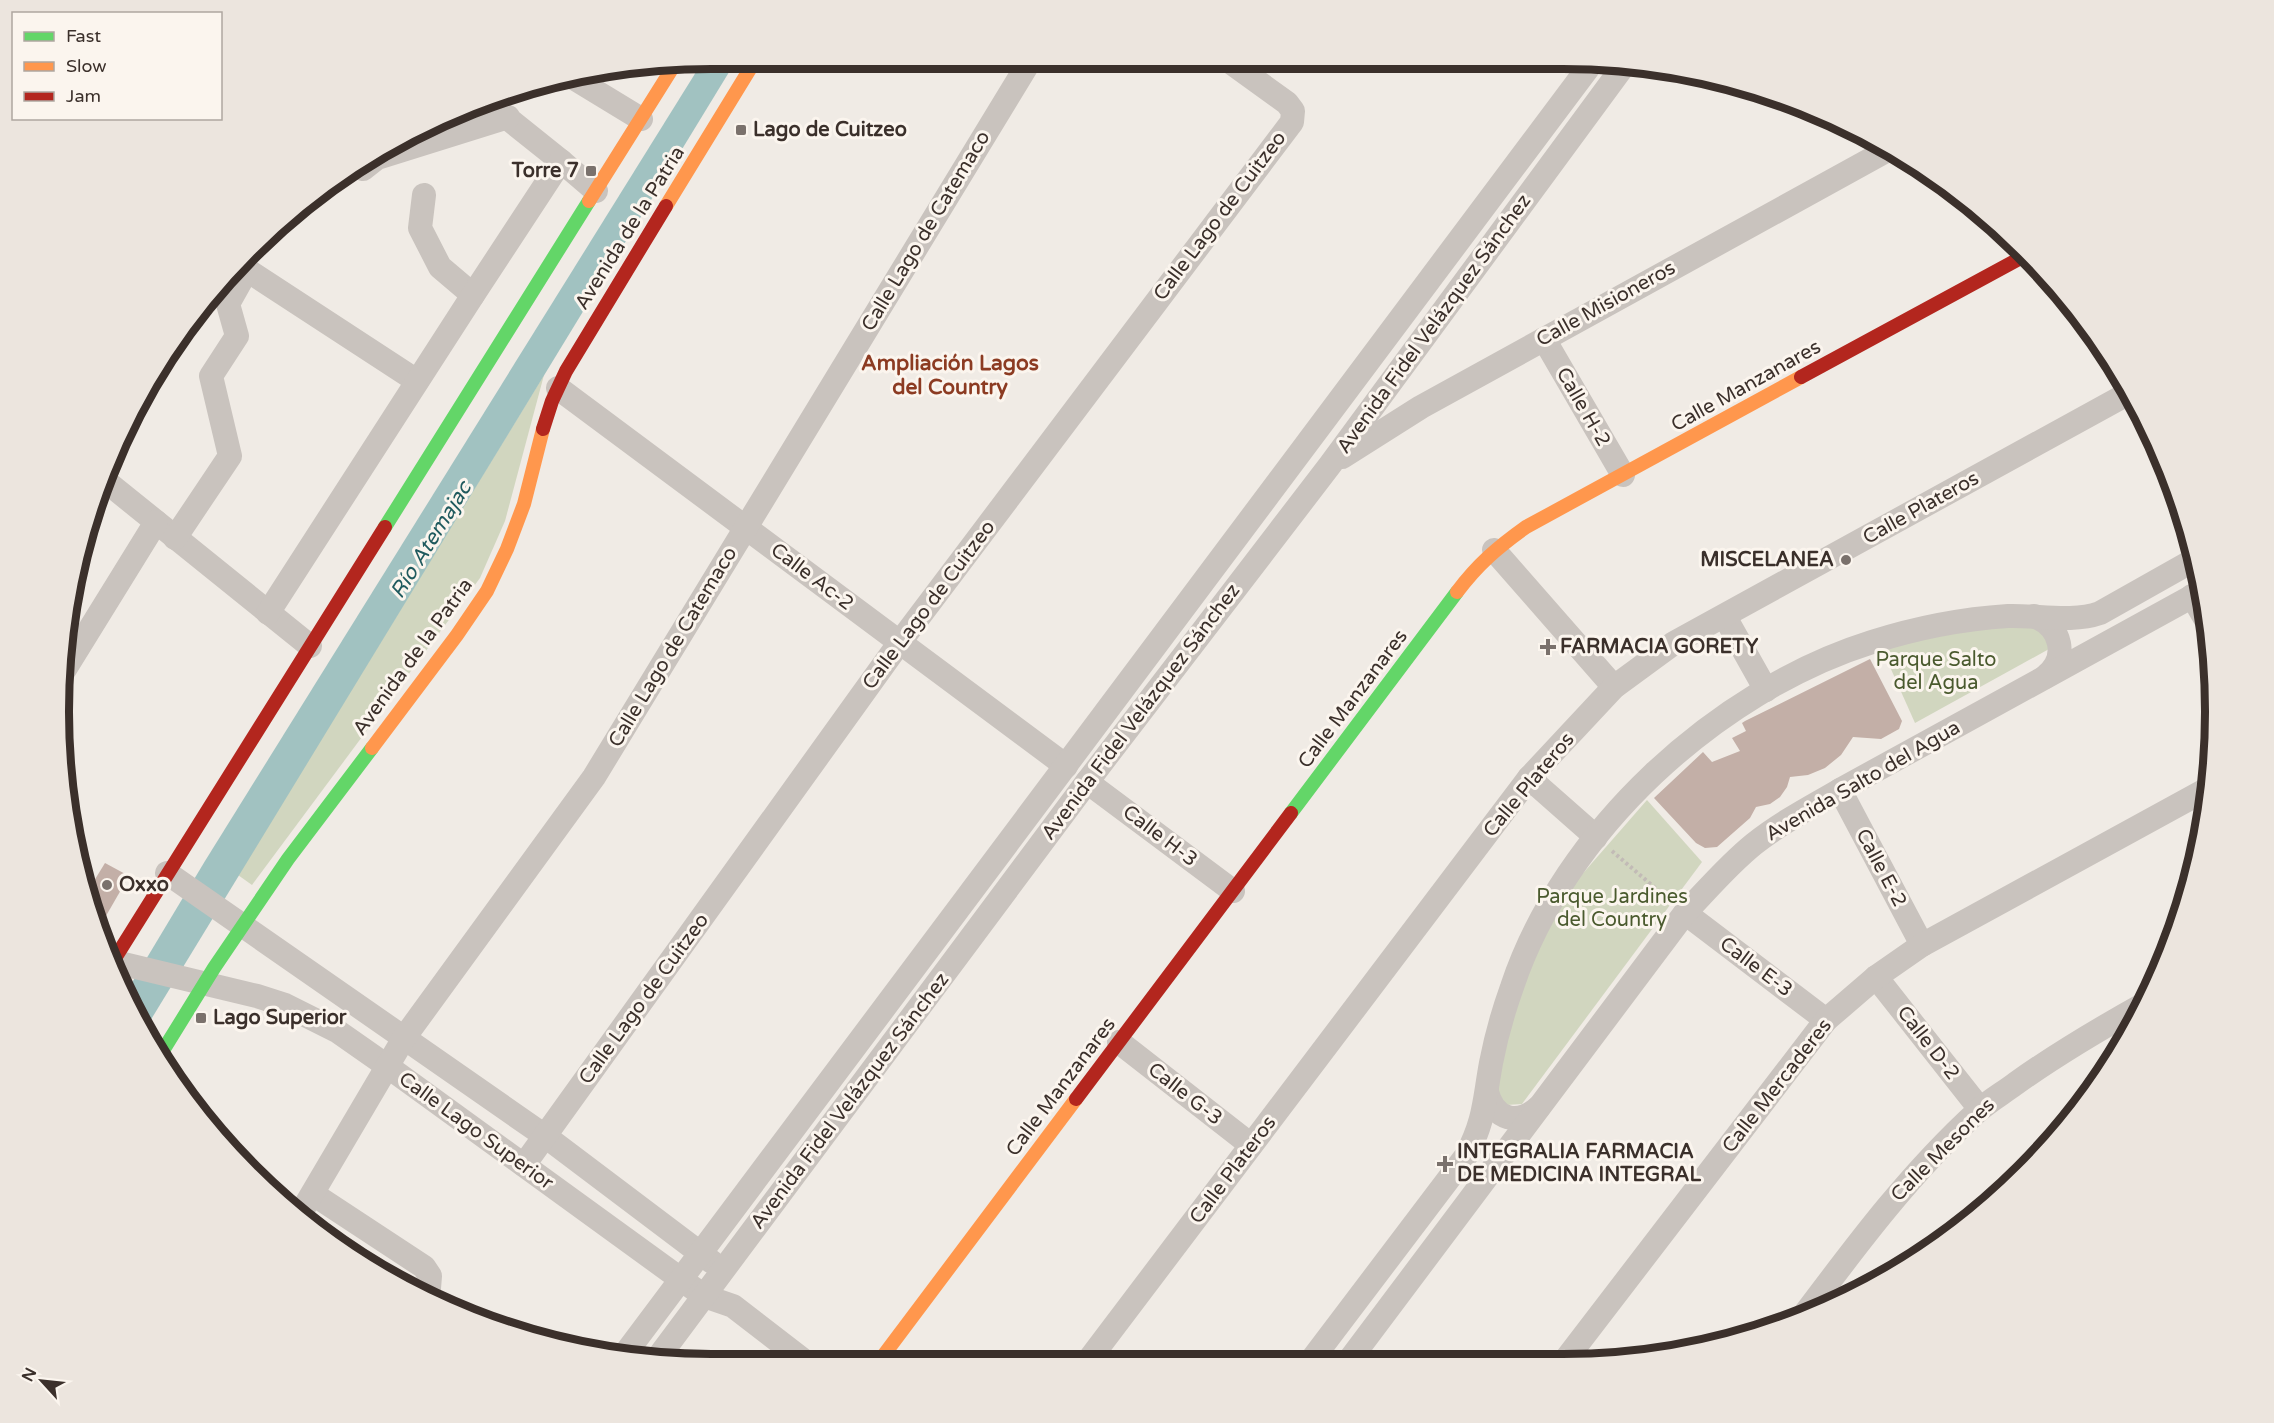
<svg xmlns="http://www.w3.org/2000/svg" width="2274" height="1423" viewBox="0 0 2274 1423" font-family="'Varela Round',sans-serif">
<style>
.green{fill:#d1d6bf}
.water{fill:#a1c2c1}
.building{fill:#c3afa7}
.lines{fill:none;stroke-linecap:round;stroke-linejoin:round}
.path{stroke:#c2bbb6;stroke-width:4;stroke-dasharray:3 3;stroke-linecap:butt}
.street{stroke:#c9c3be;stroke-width:24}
.fast{stroke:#63d668;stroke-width:14}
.slow{stroke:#ff974d;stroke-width:14}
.jam{stroke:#b3261e;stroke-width:14}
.poi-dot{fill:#7a716c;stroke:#fbf5ee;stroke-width:2}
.labels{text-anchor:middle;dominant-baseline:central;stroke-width:6;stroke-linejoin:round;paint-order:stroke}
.poi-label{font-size:20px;font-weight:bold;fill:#3b302b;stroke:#fbf5ee;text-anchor:start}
.street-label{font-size:20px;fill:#3b302b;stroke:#fbf5ee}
.park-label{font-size:20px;fill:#4a5a2e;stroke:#fbf5ee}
.neighbourhood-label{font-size:21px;font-weight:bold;fill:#8c3b22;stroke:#fbf5ee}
.water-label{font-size:21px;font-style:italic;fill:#1f5a5e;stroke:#fbf5ee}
.rim{fill:none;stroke:#3b302b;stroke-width:8}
</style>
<rect width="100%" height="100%" fill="#f0ebe5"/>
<g class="green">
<polygon points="544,375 505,521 480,578 252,885 238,875"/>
<polygon points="2034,622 2049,631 2049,649 1915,723 1882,649 1954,629"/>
<polygon points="1647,800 1702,862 1522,1104 1506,1105 1496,1090 1505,1040 1530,965 1571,887"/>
</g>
<polygon class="water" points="701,64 734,64 144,1031 124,996 205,861"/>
<g class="building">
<polygon points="1870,659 1902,721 1899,729 1881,739 1853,737 1841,755 1825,768 1808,775 1790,777 1787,787 1780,797 1770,804 1756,807 1750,818 1717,847 1705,848 1696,843 1654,798 1703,752 1712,762 1740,751 1732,738 1746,731 1742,723 1745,721"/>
<polygon points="105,863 129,876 99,928 86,894"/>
</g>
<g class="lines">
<polyline class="path" points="1612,851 1668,899"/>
<g class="street">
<polyline points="572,77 641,119"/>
<polyline points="486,101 561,161 596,191"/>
<polyline points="363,169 377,158 508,117"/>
<polyline points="424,195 420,228 440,267 473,295"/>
<polyline points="243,257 247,270 417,381"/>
<polyline points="1544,339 1623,475"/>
<polyline points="558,388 1066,766"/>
<polyline points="1342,457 1421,407 1886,151"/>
<polyline points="103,479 310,646"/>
<polyline points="175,538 230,456 211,376 237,336 228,304 247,270"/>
<polyline points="1494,550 1614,687"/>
<polyline points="2192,596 2210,627"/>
<polyline points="268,613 473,295 561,161"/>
<path d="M2034,616C2062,627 2069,658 2045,677"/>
<polyline points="1725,617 1766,690"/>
<polyline points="62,674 156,522"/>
<polyline points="1529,778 1596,837"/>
<polyline points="1087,782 1233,891"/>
<polyline points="1840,790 1922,945"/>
<polyline points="167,873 545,1136 712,1262"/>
<polyline points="1685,913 1826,1020"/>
<polyline points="111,961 257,996 285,1005 337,1031 387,1066 704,1296 733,1306 803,1360"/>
<polyline points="1876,977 1980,1109"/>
<polyline points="1119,1042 1251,1145"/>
<path d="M1487,1092C1494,1120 1518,1126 1539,1107"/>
<polyline points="524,1165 900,642 1292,122 1293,111 1287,103 1233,64"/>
<polyline points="313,1194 424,1267 430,1276 429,1288 425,1293"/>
<polyline points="299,1216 404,1038 594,777 1028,64"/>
<path d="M1804,1315C1858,1243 1911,1172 1978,1111C1989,1101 2003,1093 2015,1084C2057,1054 2101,1028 2146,1003"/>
<polyline points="622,1358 1591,64"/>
<polyline points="657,1359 1087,782 1330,465 1625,64"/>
<polyline points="1088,1361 1529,778 1614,687 1674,643 2131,392"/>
<path d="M1310,1362L1466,1156C1485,1120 1484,1101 1491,1063C1496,1037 1503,1012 1512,987C1564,831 1716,691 1872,642C1916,628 1962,619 2008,616C2038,615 2072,623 2100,613L2194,560"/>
<path d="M1348,1362L1685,913C1707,890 1728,865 1754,844C1780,823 1811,807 1840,790L2202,591"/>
<polyline points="1563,1363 1826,1020 1876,977 1922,945 2209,788"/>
</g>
<g class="fast">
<polyline points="385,527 589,201"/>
<polyline points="1291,813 1457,592"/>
<polyline points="159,1057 214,968 288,859 372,748"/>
</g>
<g class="slow">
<polyline points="589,201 675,64"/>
<polyline points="666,206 753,64"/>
<path d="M1457,592C1478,564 1498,547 1526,527L1801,377"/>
<polyline points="372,748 457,635 487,591 507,549 524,504 543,429"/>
<polyline points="880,1360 1076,1099"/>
</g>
<g class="jam">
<polyline points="1801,377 2026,255"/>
<polyline points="543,429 552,401 566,371 666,206"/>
<polyline points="112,963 385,527"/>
<polyline points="1076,1099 1291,813"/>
</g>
</g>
<g class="poi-dot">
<rect x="735" y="124" width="12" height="12" rx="3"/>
<rect x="585" y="165" width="12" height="12" rx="3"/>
<circle cx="1846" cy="560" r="6"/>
<path d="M1545 638h6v6h6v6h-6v6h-6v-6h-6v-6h6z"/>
<circle cx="107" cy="885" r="6"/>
<rect x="195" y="1012" width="12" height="12" rx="3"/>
<path d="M1442 1155h6v6h6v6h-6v6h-6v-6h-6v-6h6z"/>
</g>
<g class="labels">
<g class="poi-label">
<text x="753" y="130">Lago de Cuitzeo</text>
<text x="579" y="171" text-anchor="end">Torre 7</text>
<text x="1834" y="560" text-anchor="end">MISCELANEA</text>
<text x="1560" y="647">FARMACIA GORETY</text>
<text x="119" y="885">Oxxo</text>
<text x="213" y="1018">Lago Superior</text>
<text x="1457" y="1152">INTEGRALIA FARMACIA<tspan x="1457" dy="23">DE MEDICINA INTEGRAL</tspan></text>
</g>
<g class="street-label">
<text transform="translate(1220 216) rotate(-53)">Calle Lago de Cuitzeo</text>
<text transform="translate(630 228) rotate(-58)">Avenida de la Patria</text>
<text transform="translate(926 231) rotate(-59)">Calle Lago de Catemaco</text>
<text transform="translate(1606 304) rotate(-29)">Calle Misioneros</text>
<text transform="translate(1434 324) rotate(-54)">Avenida Fidel Velázquez Sánchez</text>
<text transform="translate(1746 386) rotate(-29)">Calle Manzanares</text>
<text transform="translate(1583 407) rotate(60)">Calle H-2</text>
<text transform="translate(1921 508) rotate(-29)">Calle Plateros</text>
<text transform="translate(812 577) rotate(37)">Calle Ac-2</text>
<text transform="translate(929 605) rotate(-53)">Calle Lago de Cuitzeo</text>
<text transform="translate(673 647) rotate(-59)">Calle Lago de Catemaco</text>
<text transform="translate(413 657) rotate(-54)">Avenida de la Patria</text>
<text transform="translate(1353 699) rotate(-53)">Calle Manzanares</text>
<text transform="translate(1141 712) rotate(-53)">Avenida Fidel Velázquez Sánchez</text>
<text transform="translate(1863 781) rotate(-30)">Avenida Salto del Agua</text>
<text transform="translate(1529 785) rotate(-50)">Calle Plateros</text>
<text transform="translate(1160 836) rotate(37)">Calle H-3</text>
<text transform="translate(1881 868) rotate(62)">Calle E-2</text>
<text transform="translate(1756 967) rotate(37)">Calle E-3</text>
<text transform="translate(644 999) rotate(-54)">Calle Lago de Cuitzeo</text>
<text transform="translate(1928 1043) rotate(52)">Calle D-2</text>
<text transform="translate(1777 1086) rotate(-52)">Calle Mercaderes</text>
<text transform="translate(1061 1087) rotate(-53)">Calle Manzanares</text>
<text transform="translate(1185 1094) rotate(38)">Calle G-3</text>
<text transform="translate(850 1101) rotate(-53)">Avenida Fidel Velázquez Sánchez</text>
<text transform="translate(476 1131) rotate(36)">Calle Lago Superior</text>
<text transform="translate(1943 1150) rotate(-45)">Calle Mesones</text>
<text transform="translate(1233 1170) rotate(-53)">Calle Plateros</text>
</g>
<g class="park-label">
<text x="1936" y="660">Parque Salto<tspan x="1936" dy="23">del Agua</tspan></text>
<text x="1612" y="897">Parque Jardines<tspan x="1612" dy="23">del Country</tspan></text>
</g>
<g class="neighbourhood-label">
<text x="950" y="363">Ampliación Lagos<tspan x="950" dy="24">del Country</tspan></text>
</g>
<g class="water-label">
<text transform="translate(431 540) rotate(-58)">Río Atemajac</text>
</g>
</g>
<path d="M0 0H2274V1423H0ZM711 69H1563A642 642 0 0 1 2205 711V712A642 642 0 0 1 1563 1354H711A642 642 0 0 1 69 712V711A642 642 0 0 1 711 69Z" fill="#ece5de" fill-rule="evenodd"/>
<path class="rim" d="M711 69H1563A642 642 0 0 1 2205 711V712A642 642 0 0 1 1563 1354H711A642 642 0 0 1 69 712V711A642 642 0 0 1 711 69Z"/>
<rect x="12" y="12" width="210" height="108" fill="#fbf5ee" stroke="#aea6a0" stroke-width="1.5"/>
<rect x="24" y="32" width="30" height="9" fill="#63d668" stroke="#aea6a0" stroke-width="1.5"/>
<text x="66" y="42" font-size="18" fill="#3b302b">Fast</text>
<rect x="24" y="62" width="30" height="9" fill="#ff974d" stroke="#aea6a0" stroke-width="1.5"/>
<text x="66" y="72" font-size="18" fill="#3b302b">Slow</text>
<rect x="24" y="92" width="30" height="9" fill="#b3261e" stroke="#aea6a0" stroke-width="1.5"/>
<text x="66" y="102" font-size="18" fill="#3b302b">Jam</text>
<g transform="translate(42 1381) rotate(297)" stroke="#fbf5ee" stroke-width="4.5" paint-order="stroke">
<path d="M0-4.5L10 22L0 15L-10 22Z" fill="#3b302b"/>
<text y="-9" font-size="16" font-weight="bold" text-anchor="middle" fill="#3b302b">N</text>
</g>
</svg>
